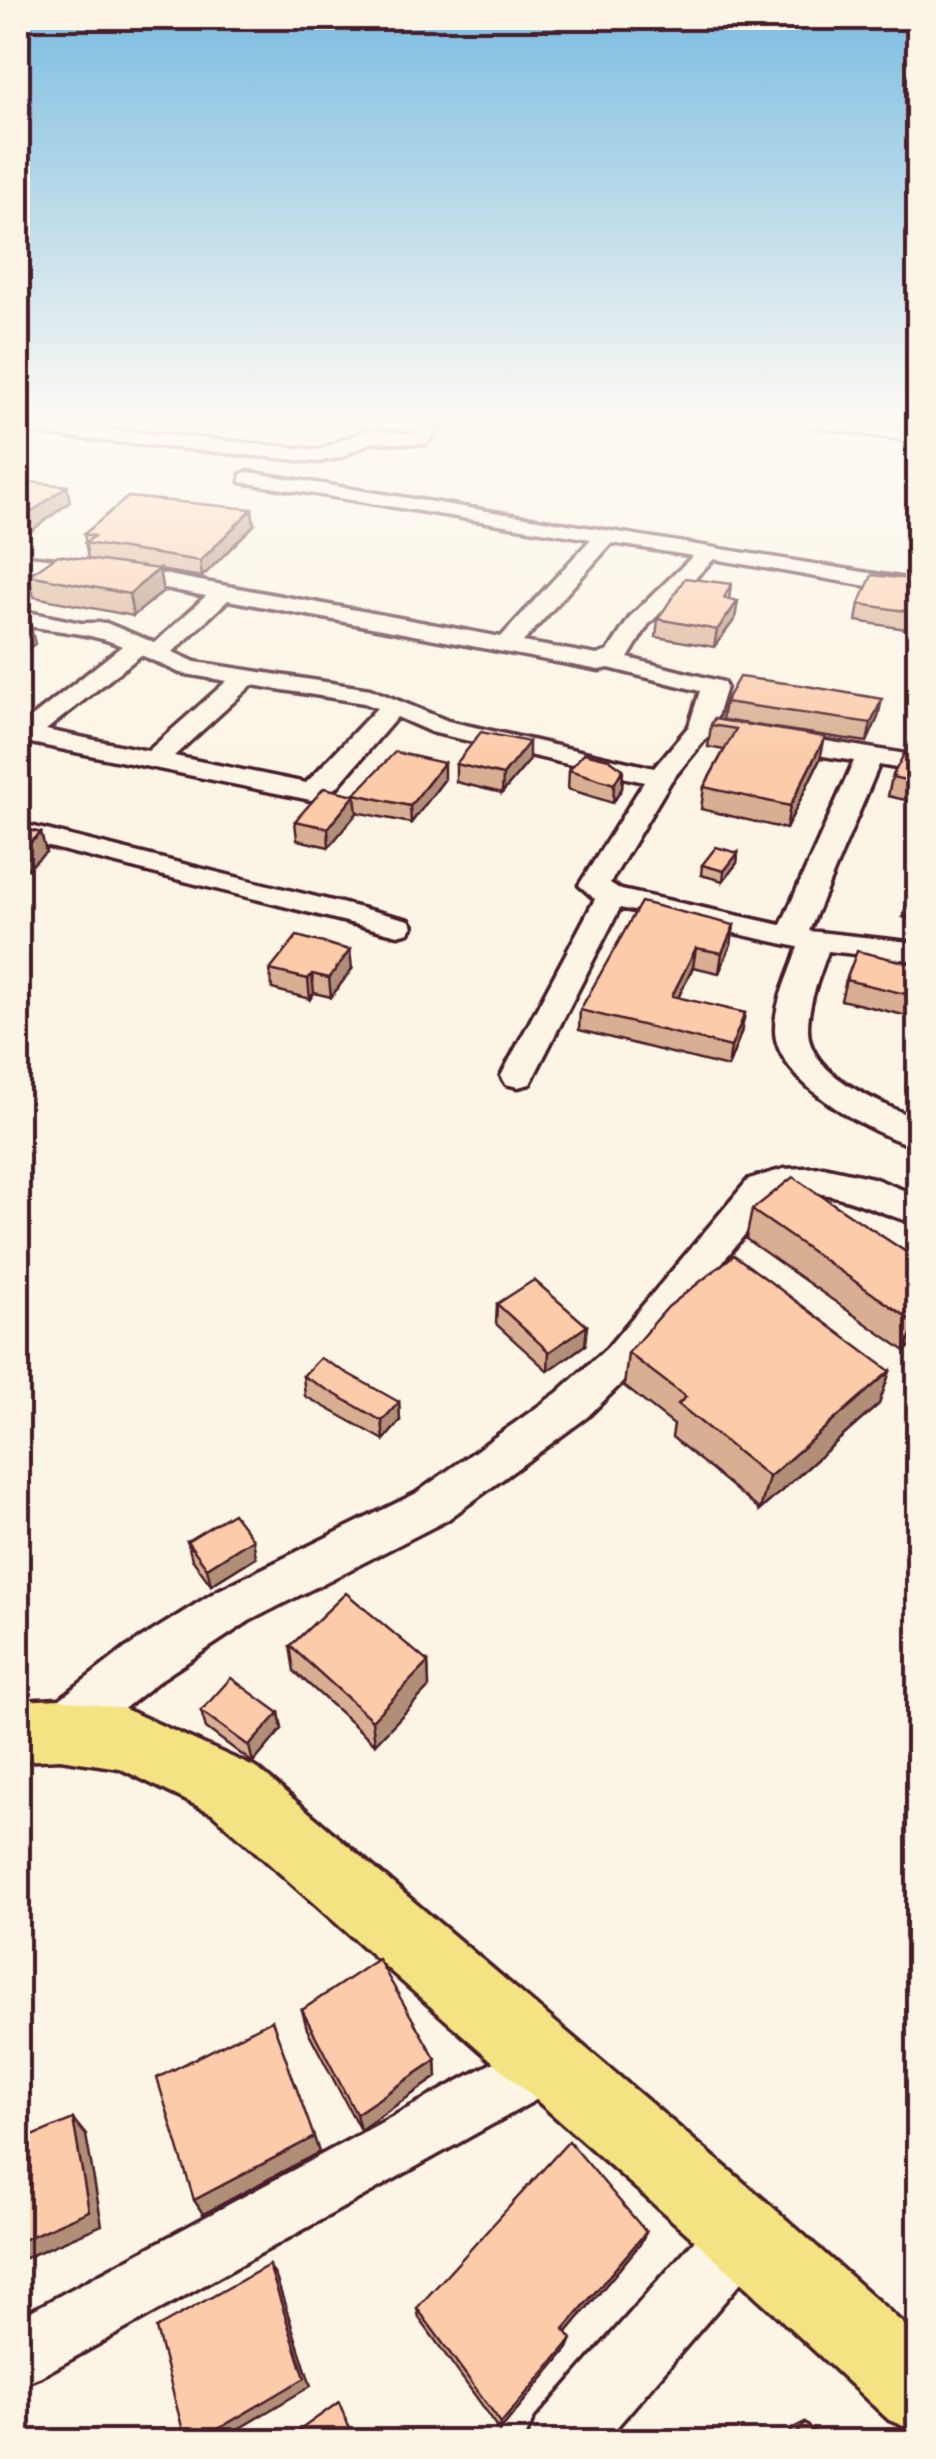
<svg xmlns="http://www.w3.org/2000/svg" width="936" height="2459" viewBox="0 0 936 2459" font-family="Itim,sans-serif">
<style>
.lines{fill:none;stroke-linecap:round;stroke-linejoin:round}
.minor-casing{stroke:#4a1f2b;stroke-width:7}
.major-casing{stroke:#4a1f2b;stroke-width:7}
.minor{fill:#fcf5e5;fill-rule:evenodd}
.major{fill:#f4e382;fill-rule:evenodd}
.wall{fill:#d8af92;stroke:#4a1f2b;stroke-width:2.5}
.shaded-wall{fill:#b08e77;stroke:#4a1f2b;stroke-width:2.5}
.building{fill:#fbcbaa;stroke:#4a1f2b;stroke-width:2.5}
</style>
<rect width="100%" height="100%" fill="#fcf5e5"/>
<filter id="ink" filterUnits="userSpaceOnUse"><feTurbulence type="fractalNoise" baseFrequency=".01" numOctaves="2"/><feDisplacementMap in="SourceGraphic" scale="20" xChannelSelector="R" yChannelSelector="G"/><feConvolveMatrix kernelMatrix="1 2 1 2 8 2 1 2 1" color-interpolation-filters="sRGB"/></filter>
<g filter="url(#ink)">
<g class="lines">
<g class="minor-casing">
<g id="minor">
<polygon points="427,420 447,420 426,444 371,442 342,457 318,462 18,432 18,421 318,450 368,430 414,434"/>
<polygon points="803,420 852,420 918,430 918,442 812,426"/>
<path d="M248,472L918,581V595L714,559L648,625L628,658L723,682L726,687L715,723L918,756V772L879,765L809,931L918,943V961L828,951C820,975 808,1002 808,1028C807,1077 882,1102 918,1120V1147C874,1136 774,1082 775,1029C775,1001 790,973 798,947L620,908L530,1084L518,1087L506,1084L501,1076L595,899L579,885L644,782L431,732L397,717L337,787L311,800L31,743L18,748V728L122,646C91,632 52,631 18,624V610L81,623H106L155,643L206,596L120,580L18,568V555L120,566L501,637L591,539L241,482V474ZM612,543L693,556L631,616L608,651L597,655L523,642ZM228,600L599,670L609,668L700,691L689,726L654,768L448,721L370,689L195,662L173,652ZM141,655L180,673L227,681L148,751L46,730ZM252,685L364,703L377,708L306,783L174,756ZM707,737L854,761L781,925L621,890L610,883L671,781Z"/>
<polygon points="18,823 409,920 413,926 409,932 398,935 18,839"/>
<path d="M823,1167L873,1178L918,1196V1224C868,1211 830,1182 775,1197L635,1370L587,1417L447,1520L249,1621L160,1680L77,1746L60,1753L43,1746L35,1729L43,1712L126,1648L217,1591L415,1494L557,1393L607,1348L749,1179L784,1169Z"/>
<polygon points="548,2033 568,2042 577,2062 568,2082 41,2376 18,2385 18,2318"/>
<polygon points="743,2201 765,2210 774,2232 765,2254 604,2442 527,2442 537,2419 721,2210"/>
</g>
</g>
<g class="major-casing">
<polygon id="major" points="60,1699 125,1709 258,1769 770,2205 918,2337 918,2432 889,2420 716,2259 212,1813 119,1768 60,1759 18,1761 18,1701"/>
</g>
<use href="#minor" class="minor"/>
<use href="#major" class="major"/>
</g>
<g class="wall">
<polygon points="254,525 202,577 159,570 163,592 133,616 34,597 29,575 88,559 84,534"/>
<polygon points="918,580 918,631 856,621 859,604"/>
<polygon points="731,584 729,599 735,619 714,647 656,637 658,619"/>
<polygon points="725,702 878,717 867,742 722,720"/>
<polygon points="714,719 820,759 786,829 701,809 704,787 724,750 708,747 711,725"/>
<polygon points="918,725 918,753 910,751 915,733"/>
<polygon points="918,756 918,803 888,796 892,777"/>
<polygon points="529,761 502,793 456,782 456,764"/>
<polygon points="623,769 622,788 613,803 568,789 569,770"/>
<polygon points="444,780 411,823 356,812 329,847 297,840 295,821 355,795"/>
<polygon points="918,818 918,851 911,849"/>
<polygon points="738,853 737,863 723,881 701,875 702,865"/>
<polygon points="918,878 918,921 903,917 908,898"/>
<polygon points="734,925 731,944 719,973 693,967 678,998 745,1013 741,1033 728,1067 579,1030 580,1010"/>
<polygon points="918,965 918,1046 909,1044 916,1018 841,1000 846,980"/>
<polygon points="352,969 331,997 314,993 310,999 272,989 270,970"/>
<polygon points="918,1066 918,1095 910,1093"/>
<polygon points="752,1210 918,1260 918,1339 905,1351 746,1239"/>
<polygon points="497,1304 585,1345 548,1371 496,1324"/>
<polygon points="628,1353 890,1371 879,1404 760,1510 672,1437 674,1425 624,1386"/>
<polygon points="303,1376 399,1402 400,1421 384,1440 305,1396"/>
<polygon points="187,1541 256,1557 211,1585 192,1559"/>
<polygon points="290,1646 428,1662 429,1687 375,1744 294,1671"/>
<polygon points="201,1711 279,1713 282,1729 253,1763 206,1728"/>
<polygon points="302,2010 436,2060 437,2077 360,2130 307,2029"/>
<polygon points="646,2232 640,2244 567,2332 568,2348 500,2430 419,2318 417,2308"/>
<polygon points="805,2422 823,2442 785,2442 793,2428"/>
</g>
<g class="shaded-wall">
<polygon points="67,486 70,502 18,541 18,522"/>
<polygon points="252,509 254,525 202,577 200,561"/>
<polygon points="159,569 163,592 133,616 129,594"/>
<polygon points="738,601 735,619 714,647 717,630"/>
<polygon points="29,618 35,644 18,656 18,626"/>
<polygon points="882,699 878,717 867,742 871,723"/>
<polygon points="825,737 820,759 786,829 790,806"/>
<polygon points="529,742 529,761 502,793 503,775"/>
<polygon points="444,763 444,780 411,823 410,806"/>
<polygon points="623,769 622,788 613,803 614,784"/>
<polygon points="355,795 357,813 329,847 328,828"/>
<polygon points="41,833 46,852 18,877 18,854"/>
<polygon points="738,853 737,863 723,881 724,871"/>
<polygon points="734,925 731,944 719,973 722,953"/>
<polygon points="696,948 693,967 669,1016 672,996"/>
<polygon points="350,950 352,969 331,997 329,978"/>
<polygon points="312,974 314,993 310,999 308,979"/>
<polygon points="745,1013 741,1033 728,1067 731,1047"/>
<polygon points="918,1319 918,1339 905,1351 915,1323"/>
<polygon points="587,1326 585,1345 548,1371 549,1352"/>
<polygon points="890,1371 879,1404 760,1510 769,1477"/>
<polygon points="399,1402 400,1421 384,1440 382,1421"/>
<polygon points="253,1539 256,1557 211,1585 207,1568"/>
<polygon points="428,1662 429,1687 375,1744 372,1720"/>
<polygon points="279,1713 282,1729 253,1763 249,1746"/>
<polygon points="436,2060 437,2077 360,2130 356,2114"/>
<polygon points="73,2119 86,2135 102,2225 18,2261 18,2242"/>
<polygon points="314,2137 319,2152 203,2214 194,2200"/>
<polygon points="646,2232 640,2244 561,2339 564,2329"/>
<polygon points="269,2265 276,2277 311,2386 216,2442 196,2442"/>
<polygon points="572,2339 568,2348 500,2430 501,2423"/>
</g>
<g class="building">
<polygon points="31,482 67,486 18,522 18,492"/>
<polygon points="128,497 252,509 200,561 85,543 94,536 84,534"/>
<polygon points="58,555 159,569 129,594 29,575"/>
<polygon points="872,575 918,580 918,613 859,604"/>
<polygon points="685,578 731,584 724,598 738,601 717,630 658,619"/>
<polygon points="18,616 29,618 18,626"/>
<polygon points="739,677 801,685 882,699 871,723 725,702"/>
<polygon points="714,719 825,737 790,806 704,787 736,729 711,725"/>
<polygon points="481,732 529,742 503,775 456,764"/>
<polygon points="395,752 444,763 410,806 355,794"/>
<polygon points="584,753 609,759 623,769 614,784 569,770"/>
<polygon points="904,754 918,756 918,783 892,777"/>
<polygon points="324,788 355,795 328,828 295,821"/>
<polygon points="18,827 41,833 18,854"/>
<polygon points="716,847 738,853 724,871 702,865"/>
<polygon points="918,878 918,900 908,898"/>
<polygon points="641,902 734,925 722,953 696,948 672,996 745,1013 731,1047 580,1010"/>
<polygon points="297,936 350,950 329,978 312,974 308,979 270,970"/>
<polygon points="857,951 918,965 918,997 846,980"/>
<polygon points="793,1177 918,1260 918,1319 915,1323 752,1210"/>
<polygon points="734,1255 890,1371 769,1477 678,1404 686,1397 628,1353 668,1307"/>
<polygon points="534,1280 587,1326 549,1352 497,1304"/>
<polygon points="320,1358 399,1402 382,1421 303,1376"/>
<polygon points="233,1513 253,1539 207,1568 187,1541"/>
<polygon points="346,1593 428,1662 372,1720 290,1646"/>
<polygon points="231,1678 279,1713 249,1746 201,1711"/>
<polygon points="378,1959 436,2060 356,2114 302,2010"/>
<polygon points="272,2020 314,2137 194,2200 157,2078"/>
<polygon points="73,2119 89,2211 18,2242 18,2142"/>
<polygon points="569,2141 646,2232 564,2329 572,2339 501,2423 417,2308"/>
<polygon points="269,2265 305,2378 196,2442 186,2442 156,2328"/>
<polygon points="339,2402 355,2442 283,2442"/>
<polygon points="805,2422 823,2442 792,2442"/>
</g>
</g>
<linearGradient id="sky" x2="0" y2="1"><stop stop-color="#7bbce1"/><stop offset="0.55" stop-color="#fefaf3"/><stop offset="1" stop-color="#fefaf3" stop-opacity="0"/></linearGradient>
<rect width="936" height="765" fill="url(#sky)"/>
<rect width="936" height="2459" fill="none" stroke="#fcf5e5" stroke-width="60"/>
<rect x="30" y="30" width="876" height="2399" fill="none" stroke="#4a1f2b" stroke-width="4" filter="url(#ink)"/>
</svg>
